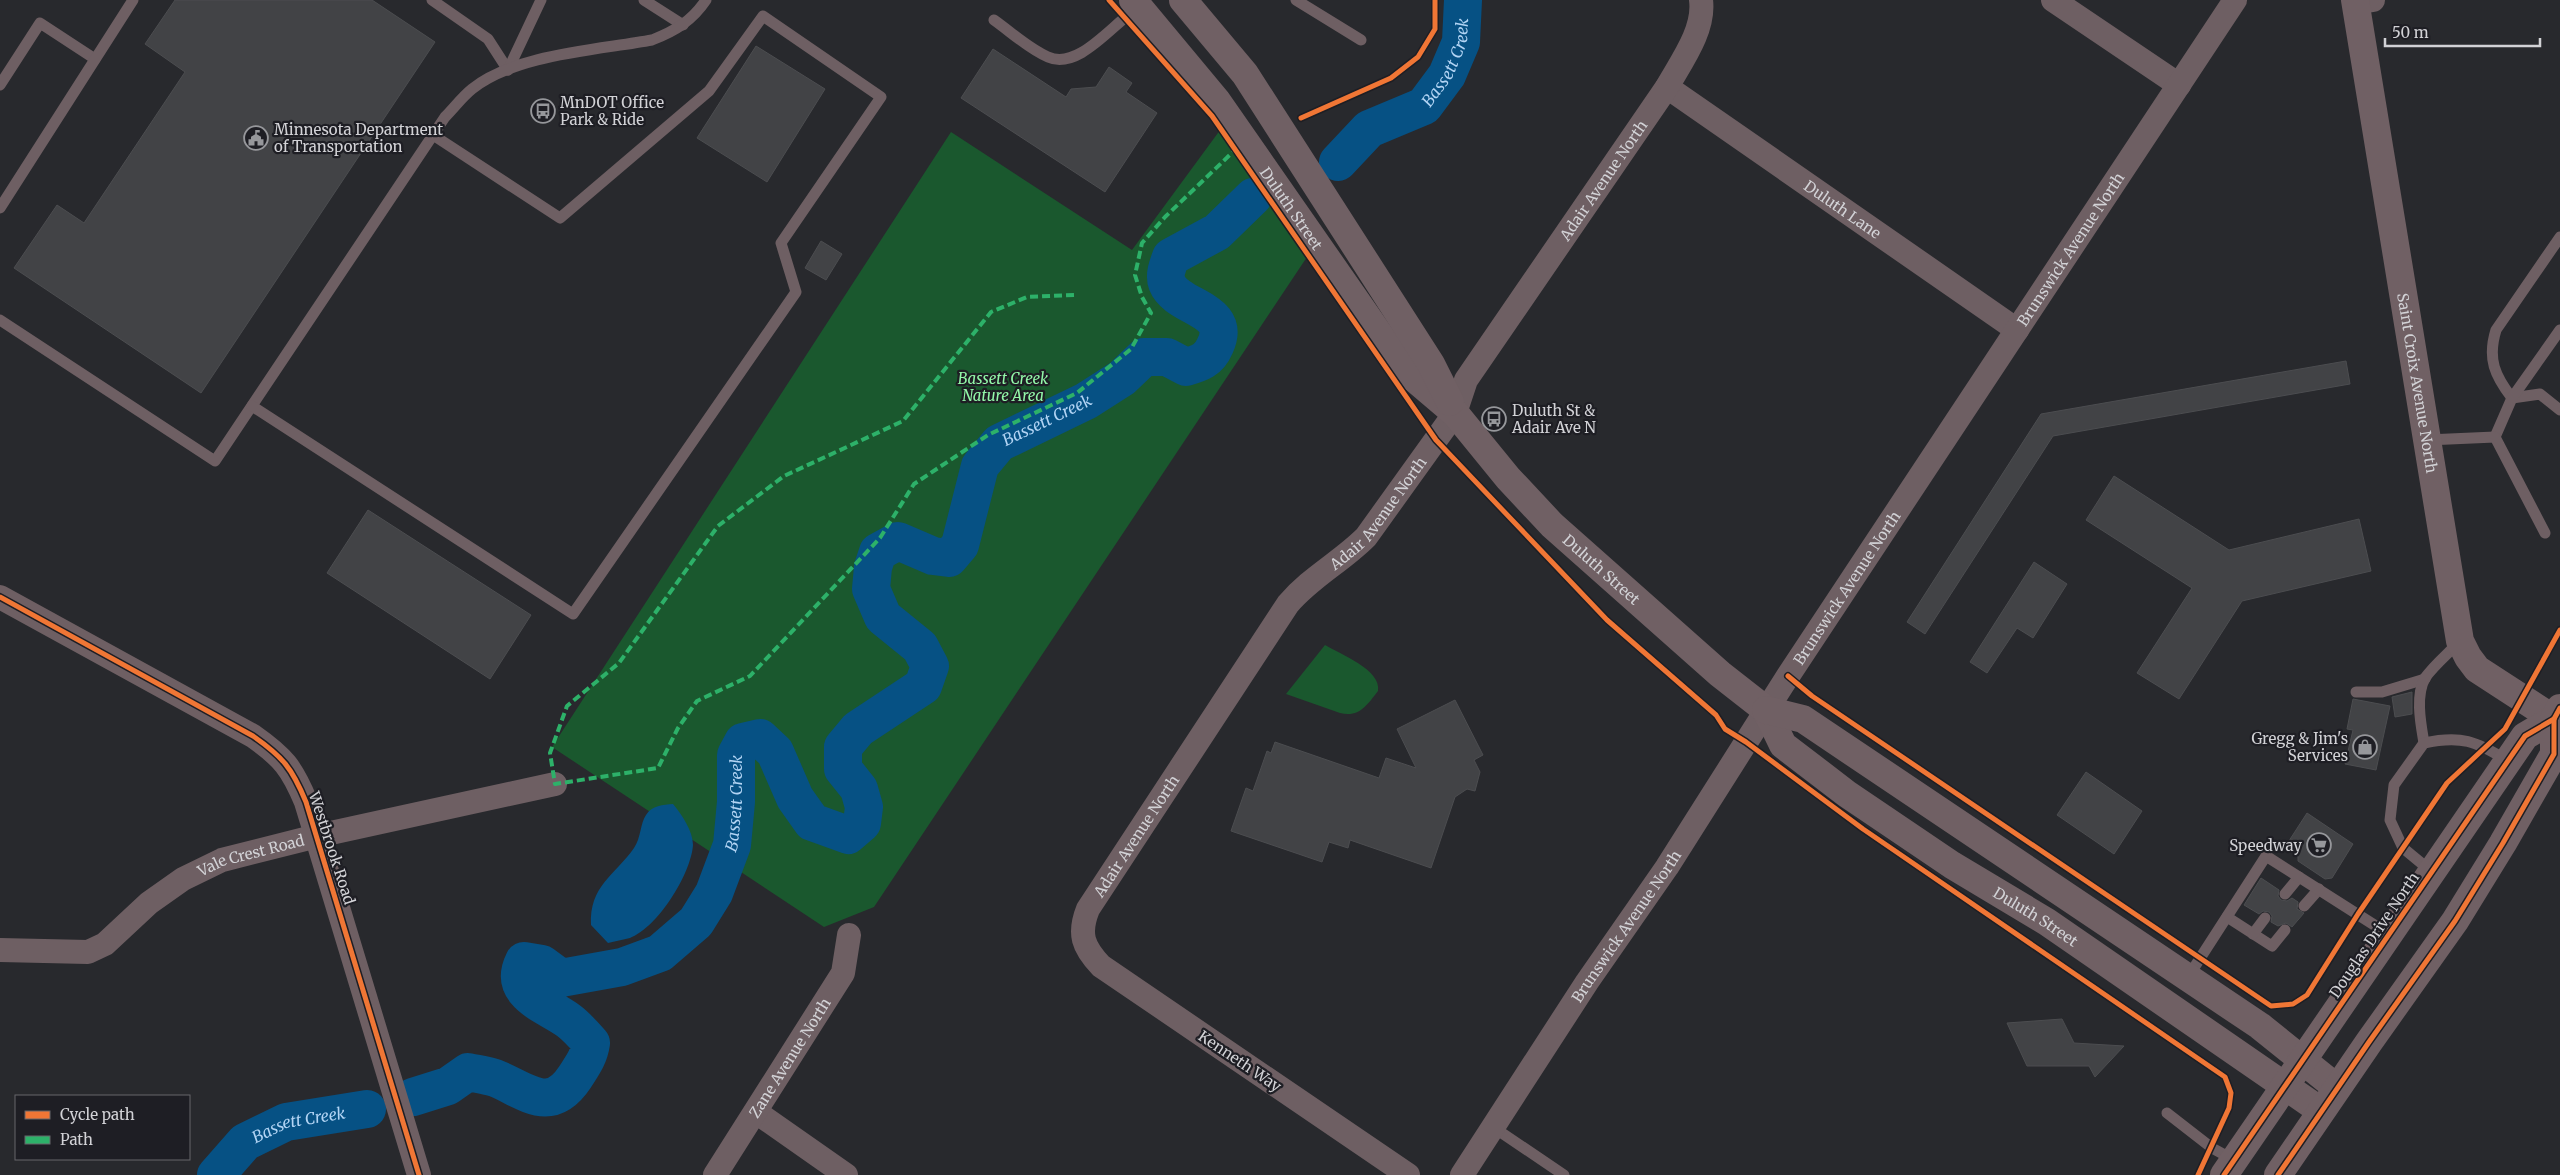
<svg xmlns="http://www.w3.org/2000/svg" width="2560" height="1175" viewBox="0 0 2560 1175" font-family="Merriweather,serif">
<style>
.green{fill:#1a582e}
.water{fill:#065184}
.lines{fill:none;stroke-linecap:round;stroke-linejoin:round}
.river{stroke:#065184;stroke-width:38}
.building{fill:#424346;stroke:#4c4d50}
.lane{stroke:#6e5f63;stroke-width:11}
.street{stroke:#6e5f63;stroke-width:24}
.secondary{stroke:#706064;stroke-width:28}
.quiet{stroke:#2db169;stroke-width:4;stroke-dasharray:8 4;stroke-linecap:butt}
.cycleway-casing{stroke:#1e1e24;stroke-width:8}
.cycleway{stroke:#f07635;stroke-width:5}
.labels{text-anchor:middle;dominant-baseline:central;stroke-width:4.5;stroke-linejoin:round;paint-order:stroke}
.poi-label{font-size:15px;fill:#d2d2d6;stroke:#1e1e24;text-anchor:start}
.street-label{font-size:15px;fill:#d2d2d6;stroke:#1e1e24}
.park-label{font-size:15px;font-style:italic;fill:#93f8a9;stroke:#1e1e24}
.water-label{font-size:16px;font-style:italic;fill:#b2d4f4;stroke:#1e1e24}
</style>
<rect width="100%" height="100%" fill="#28292d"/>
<g class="green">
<polygon points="1226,122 1309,254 874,907 824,927 552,747 951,132 1132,250"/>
<path d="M1325,645C1340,654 1382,670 1378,691C1367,705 1359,718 1340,713L1286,694Z"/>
</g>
<path class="water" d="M673,804C682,815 693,831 693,845C691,874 658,927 630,938C623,940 615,941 608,943L591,925C589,886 615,875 634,848C641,838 640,824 646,815C652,805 663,805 673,804Z"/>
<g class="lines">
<g class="river">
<path id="s1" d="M1338,162L1369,129L1424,106L1447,75L1461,42L1463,0"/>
<path id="s2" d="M413,1097L448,1086L468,1072C477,1074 486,1075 495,1078C527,1091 550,1115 575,1077C582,1066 589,1057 591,1043C584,1035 577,1027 569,1021C548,1005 507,995 524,961L542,964L561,978L622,967L660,953L696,922L714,893L732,845L736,802V755L743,742L760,738L775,752L795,798L812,822L848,835L862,823L864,807L859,789L843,769V747L858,729L923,686L930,666L920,647L883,617L871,589L873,567L878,552L898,541L933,556L949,558L960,545L980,466L999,443L1086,401L1122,378L1144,357H1167L1186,367C1200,363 1209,360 1215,346C1233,308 1177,309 1167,283C1164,275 1168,265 1171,257L1217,232L1253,197"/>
<path id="s3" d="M216,1175L245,1142L286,1122L367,1109"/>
</g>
</g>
<g class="building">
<polygon points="175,0 372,0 435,42 201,393 14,268 57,205 84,223 185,72 145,44"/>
<polygon points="756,46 825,89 767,182 697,138"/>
<polygon points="993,49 1066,97 1071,89 1096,87 1109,67 1132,83 1126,92 1157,113 1105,192 961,98"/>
<polygon points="821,241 842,254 826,280 805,268"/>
<polygon points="2346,361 2350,384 2053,436 1925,634 1907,622 2041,414"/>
<polygon points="2114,476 2229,550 2359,519 2371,571 2242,601 2179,699 2137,673 2192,588 2086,520"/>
<polygon points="368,510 531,615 490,679 327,573"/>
<polygon points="2034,562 2067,584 2033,638 2017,628 1987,673 1970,662"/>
<polygon points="2412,692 2412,714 2395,717 2392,697"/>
<polygon points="2353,699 2390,706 2376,770 2345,764 2353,730 2347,729"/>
<polygon points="1455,700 1483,755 1474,760 1480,772 1475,791 1467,789 1455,797 1431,868 1350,840 1348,848 1329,842 1322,862 1231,831 1246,788 1253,791 1267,751 1271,753 1275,742 1379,778 1386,758 1416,768 1397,729"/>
<polygon points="2086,772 2142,811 2114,854 2057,815"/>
<polygon points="2307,813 2353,844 2332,878 2325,879 2298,861 2298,857 2285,847"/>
<polygon points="2261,878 2279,890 2278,896 2281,900 2287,901 2292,898 2298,902 2297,909 2304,913 2292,927 2286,923 2278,926 2271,922 2272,916 2269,912 2263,911 2259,914 2244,905"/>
<polygon points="2062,1019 2074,1043 2124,1046 2095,1077 2089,1066 2027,1066 2007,1023"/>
</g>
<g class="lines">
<g class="lane">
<polyline points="432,0 488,39 508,70"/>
<polyline points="644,0 683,25"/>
<polyline points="1296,0 1361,40"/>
<path d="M994,20C1011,32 1029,49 1048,57C1079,71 1114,22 1139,7"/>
<polyline points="508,70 541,0"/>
<polyline points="0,85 40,23 95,59"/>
<polyline points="0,208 133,0"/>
<path d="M2560,237L2496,330C2487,359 2495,376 2512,398L2540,394L2560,410"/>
<path d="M0,320L215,461L445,117C454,108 462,97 472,89C516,54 598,50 652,40C675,31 692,21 706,0"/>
<polyline points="252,406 573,614 796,292 781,243 881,97 763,16 709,91 560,218 433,135"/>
<polyline points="2495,437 2512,398 2560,330"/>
<polyline points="2427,440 2495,437 2545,533"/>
<polyline points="2356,692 2382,692 2425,679"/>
<path d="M2424,743C2421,725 2415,696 2425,678C2434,665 2449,653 2460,641"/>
<path d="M2432,872L2403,848L2390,820L2394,785L2424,743C2461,735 2476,741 2508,761"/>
<polyline points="2285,894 2299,877"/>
<polyline points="2304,906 2319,889"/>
<polyline points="2227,917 2272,946 2285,930"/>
<polyline points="2253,934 2265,918"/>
<polyline points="2188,977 2266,856 2390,935"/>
<polyline points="2167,1113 2212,1148 2234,1160"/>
<polyline points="1493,1127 1564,1175"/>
</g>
<g class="street">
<polyline points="2053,0 2179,85"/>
<polyline points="2355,3 2373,0"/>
<path id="s4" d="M1667,87L2017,330"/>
<path d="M0,597L253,736C283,757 292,768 306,802L419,1175"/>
<path id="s5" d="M0,950L88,952L105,944L149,903L183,879L222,860L317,836L555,784"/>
<polyline points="756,1112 846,1175"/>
<path id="s6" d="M715,1175L843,973L849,935"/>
<path id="s7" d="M1408,1175L1101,966C1083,947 1078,934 1088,909L1288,604C1311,577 1341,562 1366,537L1455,413L1466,380L1667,87C1681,62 1705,30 1701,0"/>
<path id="s8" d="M1462,1175L1587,982L1667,867L1788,676L2235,0"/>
</g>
<g class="secondary">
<path id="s9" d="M1133,0L1217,101L1384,341L1415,379L1455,413L1508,478L1552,525L1720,674L1766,710L1783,745L1847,794L1952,865L2047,922L2321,1111"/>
<polyline points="1183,0 1245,74 1431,364 1450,402"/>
<path id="s10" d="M2355,0L2460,641L2468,657L2477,669L2560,723"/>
<polyline points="1766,710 1803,719 2260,1026 2337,1088"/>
<polyline points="2224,1175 2525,736 2554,719"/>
<polyline points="2278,1175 2369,1042 2455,921 2503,843 2554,754 2554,719 2560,708"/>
</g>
<polyline class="quiet" points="1074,295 1027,297 991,312 903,421 784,476 718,526 619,663 567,706 550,753 555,784 658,768 678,728 697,701 750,676 880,538 914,484 988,435 1077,393 1131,349 1151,313 1142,297 1135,275 1142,243 1165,217 1236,149"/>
<g class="cycleway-casing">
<g id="cycleway">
<polyline points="1109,0 1212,116 1436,440 1607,620 1716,715 1725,729 1746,742 1863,829 2225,1077 2231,1093 2229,1108 2198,1175"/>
<polyline points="1301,118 1391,78 1418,57 1435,29 1435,0"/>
<path d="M0,597L253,736C283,757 292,768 306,802L419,1175"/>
<polyline points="1788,676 1812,696 2271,1006 2293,1004 2307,995 2358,914 2447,783 2505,729 2560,630"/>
<polyline points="2224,1175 2525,736 2554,719"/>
<polyline points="2278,1175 2369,1042 2455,921 2503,843 2554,754 2554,719 2560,708"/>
</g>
</g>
<use href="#cycleway" class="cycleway"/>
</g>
<defs>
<g id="bus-ring" transform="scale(1.25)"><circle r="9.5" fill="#1e1e24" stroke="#96979b" stroke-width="1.5"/><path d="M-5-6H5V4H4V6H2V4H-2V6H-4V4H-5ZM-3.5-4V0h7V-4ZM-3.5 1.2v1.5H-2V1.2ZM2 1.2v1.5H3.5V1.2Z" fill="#96979b"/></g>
<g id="civic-ring" transform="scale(1.25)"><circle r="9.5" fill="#1e1e24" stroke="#96979b" stroke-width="1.5"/><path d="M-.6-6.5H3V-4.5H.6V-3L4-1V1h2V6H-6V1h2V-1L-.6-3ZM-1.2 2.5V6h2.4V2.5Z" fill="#96979b"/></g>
<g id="shop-ring" transform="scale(1.25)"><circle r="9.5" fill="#1e1e24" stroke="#96979b" stroke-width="1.5"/><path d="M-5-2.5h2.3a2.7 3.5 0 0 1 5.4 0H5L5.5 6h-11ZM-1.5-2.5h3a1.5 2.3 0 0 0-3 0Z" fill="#96979b"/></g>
<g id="supermarket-ring" transform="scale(1.25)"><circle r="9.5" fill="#1e1e24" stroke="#96979b" stroke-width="1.5"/><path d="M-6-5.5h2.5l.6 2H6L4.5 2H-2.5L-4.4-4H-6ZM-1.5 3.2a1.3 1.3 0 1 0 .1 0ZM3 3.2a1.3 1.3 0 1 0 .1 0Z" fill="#96979b"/></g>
</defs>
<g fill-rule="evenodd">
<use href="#bus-ring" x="543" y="111"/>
<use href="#civic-ring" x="256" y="138"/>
<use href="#bus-ring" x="1494" y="419"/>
<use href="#shop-ring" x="2365" y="747"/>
<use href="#supermarket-ring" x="2319" y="845"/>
</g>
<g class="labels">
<g class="poi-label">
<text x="560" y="102">MnDOT Office<tspan x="560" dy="17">Park &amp; Ride</tspan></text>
<text x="274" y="129">Minnesota Department<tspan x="274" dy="17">of Transportation</tspan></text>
<text x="1512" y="410">Duluth St &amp;<tspan x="1512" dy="17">Adair Ave N</tspan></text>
<text x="2348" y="738" text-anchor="end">Gregg &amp; Jim's<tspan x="2348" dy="17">Services</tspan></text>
<text x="2302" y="845" text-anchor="end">Speedway</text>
</g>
<g class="street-label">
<text stroke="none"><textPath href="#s7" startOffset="1332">Adair Avenue North</textPath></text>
<text stroke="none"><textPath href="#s9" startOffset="262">Duluth Street</textPath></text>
<text stroke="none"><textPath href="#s4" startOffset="214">Duluth Lane</textPath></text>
<text stroke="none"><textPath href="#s8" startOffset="1108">Brunswick Avenue North</textPath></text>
<text stroke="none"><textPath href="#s10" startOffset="388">Saint Croix Avenue North</textPath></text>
<text stroke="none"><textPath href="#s7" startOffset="928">Adair Avenue North</textPath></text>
<text stroke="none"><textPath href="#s9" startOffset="740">Duluth Street</textPath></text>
<text stroke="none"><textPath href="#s8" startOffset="702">Brunswick Avenue North</textPath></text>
<text stroke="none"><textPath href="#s7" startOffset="522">Adair Avenue North</textPath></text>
<text transform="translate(332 848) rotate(72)">Westbrook Road</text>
<text stroke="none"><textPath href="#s5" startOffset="281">Vale Crest Road</textPath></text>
<text stroke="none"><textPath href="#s9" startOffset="1301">Duluth Street</textPath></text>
<text stroke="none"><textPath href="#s8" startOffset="298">Brunswick Avenue North</textPath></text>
<text transform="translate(2374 935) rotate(-56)">Douglas Drive North</text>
<text stroke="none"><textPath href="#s6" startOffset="139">Zane Avenue North</textPath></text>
<text transform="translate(1240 1061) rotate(34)">Kenneth Way</text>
</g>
<g class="park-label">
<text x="1003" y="378">Bassett Creek<tspan x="1003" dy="17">Nature Area</tspan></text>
</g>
<g class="water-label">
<text stroke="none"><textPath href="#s1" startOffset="155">Bassett Creek</textPath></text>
<text stroke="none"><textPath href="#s2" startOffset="1492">Bassett Creek</textPath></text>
<text stroke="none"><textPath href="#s2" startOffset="654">Bassett Creek</textPath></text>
<text stroke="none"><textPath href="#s3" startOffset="101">Bassett Creek</textPath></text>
</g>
</g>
<rect x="15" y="1095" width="175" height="65" fill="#1e1e24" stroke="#66666b"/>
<rect x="25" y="1111" width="25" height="8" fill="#f07635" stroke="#66666b"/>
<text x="60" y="1120" font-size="15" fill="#d2d2d6">Cycle path</text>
<rect x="25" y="1136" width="25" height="8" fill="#2db169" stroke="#66666b"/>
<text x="60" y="1145" font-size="15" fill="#d2d2d6">Path</text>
<path d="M2385 38v8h155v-8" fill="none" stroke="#d2d2d6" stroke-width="2.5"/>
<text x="2392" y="38" font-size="15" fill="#d2d2d6" stroke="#1e1e24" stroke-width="4" paint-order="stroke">50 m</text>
</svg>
